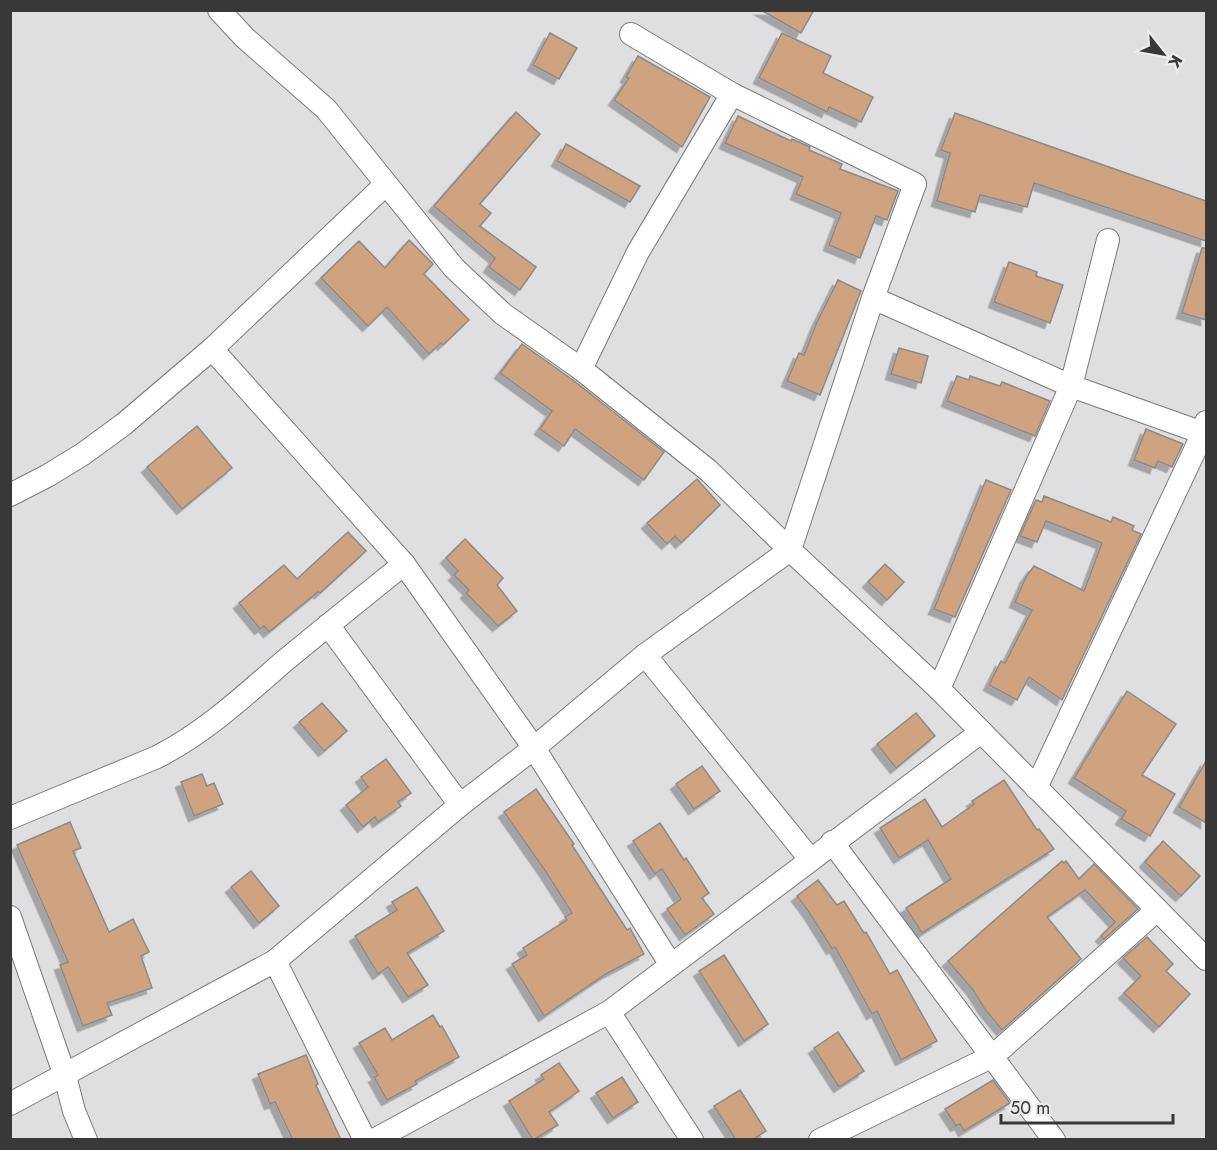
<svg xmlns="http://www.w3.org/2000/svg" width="1217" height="1150" viewBox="0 0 1217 1150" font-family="Jost,sans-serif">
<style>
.building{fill:#cfa380;stroke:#8c8a89;stroke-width:1.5;filter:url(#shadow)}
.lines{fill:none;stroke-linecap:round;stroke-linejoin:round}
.minor-casing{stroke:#7a7a7c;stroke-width:24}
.minor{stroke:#fff;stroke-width:22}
</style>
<defs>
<filter id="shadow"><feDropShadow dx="-5.5" dy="5.5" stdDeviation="0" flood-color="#0004"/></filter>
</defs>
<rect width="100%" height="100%" fill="#dfdfe2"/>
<g class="building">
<polygon points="761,10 814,10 801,33"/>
<polygon points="550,33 577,48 559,79 533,65"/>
<polygon points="782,33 831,56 823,73 873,97 861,122 829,107 827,112 759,78"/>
<polygon points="638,56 710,97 682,147 614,100 629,78 626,77"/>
<polygon points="516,112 540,134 480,204 491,213 480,226 536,267 520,290 489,267 495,258 434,206"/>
<polygon points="955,113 1206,201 1206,241 1034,183 1027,207 980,195 975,212 937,201 950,153 941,150"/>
<polygon points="738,116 791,141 792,139 810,147 809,150 842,164 840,169 898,191 887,220 876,216 860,258 829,245 841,213 796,194 803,177 725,143"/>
<polygon points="566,144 640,186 630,202 557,161"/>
<polygon points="409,240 433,264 424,274 469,320 443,345 441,343 429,354 387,307 368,326 321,278 359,241 385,268"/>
<polygon points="1202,248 1206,248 1206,320 1182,313"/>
<polygon points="1009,262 1037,272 1036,276 1063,285 1050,323 994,302"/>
<polygon points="838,280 861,291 820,395 787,381 799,353 804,355 817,322"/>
<polygon points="522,344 573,380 664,452 644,480 575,429 564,446 540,429 552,411 500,373"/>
<polygon points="899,348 928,356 921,383 891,374"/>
<polygon points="957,376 969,380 970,376 1000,386 1002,382 1050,401 1035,436 947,401"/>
<polygon points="197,426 232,468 182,509 147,467"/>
<polygon points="1146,429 1183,444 1172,467 1158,461 1155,468 1134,460"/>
<polygon points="697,479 720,505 681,543 675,536 667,544 647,523"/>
<polygon points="986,480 1011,490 955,617 934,609"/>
<polygon points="1044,496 1111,522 1113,517 1134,526 1132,530 1141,534 1062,700 1029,677 1017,700 989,685 1001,661 1005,663 1032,610 1015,602 1026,577 1034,566 1084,591 1102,543 1046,521 1037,542 1020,536 1036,500 1042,502"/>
<polygon points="348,532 366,551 320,593 318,592 269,632 264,626 260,629 239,603 284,565 297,579"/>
<polygon points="465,539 503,578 497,585 517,611 498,626 466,593 469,590 454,575 458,571 446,558"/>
<polygon points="885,564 904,582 887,600 868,582"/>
<polygon points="1127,691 1176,724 1142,775 1175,794 1150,836 1121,819 1126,811 1074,778"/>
<polygon points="322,703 347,731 324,751 299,722"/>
<polygon points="916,713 935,736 896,768 877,744"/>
<polygon points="386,759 411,793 398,802 401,806 378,822 375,817 363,827 346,805 368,787 361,777"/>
<polygon points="1206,761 1206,823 1179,807"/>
<polygon points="702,766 720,791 694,809 676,784"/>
<polygon points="202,774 207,786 214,783 223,804 194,816 181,782"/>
<polygon points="1004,780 1037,830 1039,829 1054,849 922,933 906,908 951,879 928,840 899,858 880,828 925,799 942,827 974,804 972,801"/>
<polygon points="536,789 574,844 572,845 627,930 630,928 644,954 606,974 544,1016 512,964 527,955 523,948 567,920 565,917 572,913 546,872 504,812"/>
<polygon points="70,822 81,848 73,851 109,932 133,919 149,952 141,956 152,988 107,1003 112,1015 83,1026 60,965 68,962 17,845"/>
<polygon points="660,823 684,860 686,858 709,893 702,898 714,914 685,935 667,909 681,899 662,869 655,874 633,841"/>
<polygon points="1163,841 1200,876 1181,896 1145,862"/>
<polygon points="1062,861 1064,863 1066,861 1079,879 1094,864 1138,909 1104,939 1101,936 1115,922 1085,890 1047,917 1081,959 1002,1030 984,1008 973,990 948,961"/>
<polygon points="251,871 279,906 259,923 231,887"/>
<polygon points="818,880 837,905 844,901 864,933 866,932 890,974 897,970 937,1041 901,1060 877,1011 872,1014 835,947 832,949 809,912 797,896"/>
<polygon points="417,887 444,931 407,953 428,985 408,997 388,967 378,974 355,936 397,910 392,902"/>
<polygon points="1147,937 1173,964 1166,971 1190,994 1159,1027 1124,993 1141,976 1123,958"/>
<polygon points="724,955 768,1024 744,1041 699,971"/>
<polygon points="433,1015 440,1027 442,1026 459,1057 415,1081 417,1084 387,1100 374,1077 378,1075 359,1043 385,1028 392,1040"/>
<polygon points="838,1032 864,1071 839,1087 814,1048"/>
<polygon points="306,1055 318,1084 316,1085 341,1140 293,1140 275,1102 270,1104 258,1074"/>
<polygon points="559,1063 579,1091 549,1112 558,1125 533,1140 509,1101 544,1079 541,1075"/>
<polygon points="622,1077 638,1102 613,1118 596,1093"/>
<polygon points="993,1080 1010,1103 964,1131 960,1124 956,1126 945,1109"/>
<polygon points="740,1090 766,1131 752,1140 736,1140 714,1106"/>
</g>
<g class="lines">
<g class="minor-casing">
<g id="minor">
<polyline points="219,10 245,38 326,109 454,268 503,314 581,369 709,471 790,550 939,689 1206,959"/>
<polyline points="873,298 1071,386 1203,433"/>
<polyline points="212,349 404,564 534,748 671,965"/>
<polyline points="581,369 638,252 732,94"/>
<polyline points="10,495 47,476 83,454 124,424 212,349 385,185"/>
<polyline points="328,625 460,805"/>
<polyline points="645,655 810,859"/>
<polyline points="939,689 1071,386 1108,240"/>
<polyline points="1036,788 1203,433 1206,422"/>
<path d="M10,818L157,757C204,733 242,698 282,663C322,630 363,597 404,564"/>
<polyline points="832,842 1054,1140"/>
<polyline points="10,917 65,1076 74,1111 86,1140"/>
<polyline points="275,961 365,1140"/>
<polyline points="609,1012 692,1140"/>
<polyline points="10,1104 275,961 460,805 534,748 645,655 790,550 873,298 915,184 732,94 631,34"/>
<polyline points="374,1140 609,1012 981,732"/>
<polyline points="820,1140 993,1056 1157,910"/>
</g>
</g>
<use href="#minor" class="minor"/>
</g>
<rect width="1217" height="1150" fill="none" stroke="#383839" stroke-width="24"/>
<g transform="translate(1163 54) rotate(121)" stroke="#ececef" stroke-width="4.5" paint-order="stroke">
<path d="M0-4.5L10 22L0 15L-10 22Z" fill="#383839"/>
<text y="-9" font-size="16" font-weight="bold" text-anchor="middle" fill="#383839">K</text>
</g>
<path d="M1001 1114v9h172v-9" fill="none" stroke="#383839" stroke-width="3"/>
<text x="1010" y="1114" font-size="18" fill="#383839" stroke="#ececef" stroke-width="4.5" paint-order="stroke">50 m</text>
</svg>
